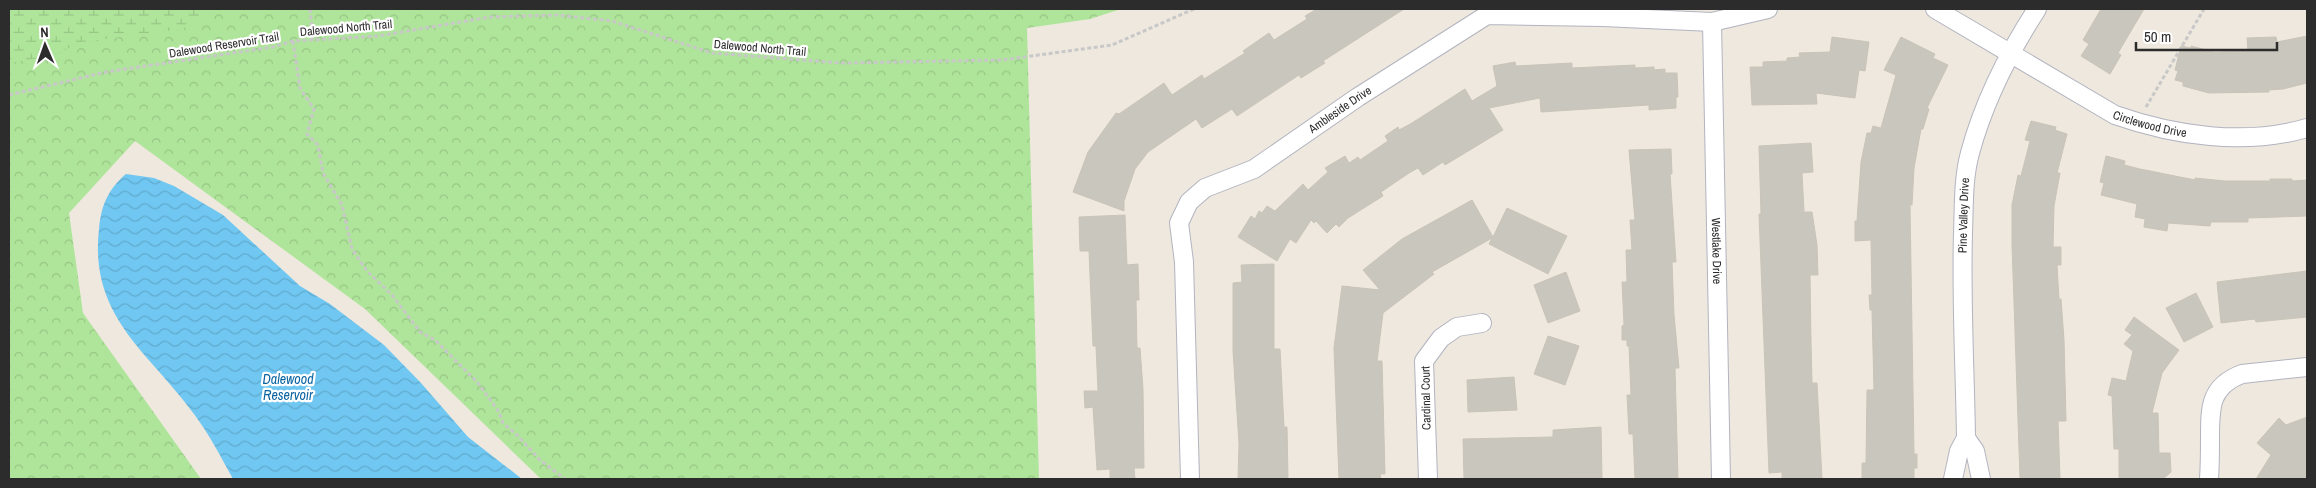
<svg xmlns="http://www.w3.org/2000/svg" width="2316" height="488" viewBox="0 0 2316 488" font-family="'Archivo Narrow',sans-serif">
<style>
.forest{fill:url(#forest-crowns)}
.wetland{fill:url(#wetland-marsh)}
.water{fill:url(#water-waves)}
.building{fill:#c9c6bd;stroke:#cac4b8}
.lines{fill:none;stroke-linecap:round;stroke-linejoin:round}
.street-casing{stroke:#b2b4c0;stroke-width:20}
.path{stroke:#c8c8c8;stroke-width:3;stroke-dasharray:4 2.5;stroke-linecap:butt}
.street{stroke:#fff;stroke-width:18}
.labels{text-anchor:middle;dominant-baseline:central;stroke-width:4.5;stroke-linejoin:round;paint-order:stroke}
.street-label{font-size:12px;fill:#2c2c2c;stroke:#fff}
.water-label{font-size:14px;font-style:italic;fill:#0b64a1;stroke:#fff}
</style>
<defs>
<pattern id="forest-crowns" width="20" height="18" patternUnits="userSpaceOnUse" patternTransform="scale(1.25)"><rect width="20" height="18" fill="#afe59a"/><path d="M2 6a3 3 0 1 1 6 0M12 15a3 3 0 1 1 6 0" fill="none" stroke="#97c585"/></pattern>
<pattern id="wetland-marsh" width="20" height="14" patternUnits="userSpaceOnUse" patternTransform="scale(1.25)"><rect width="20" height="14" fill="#afe59a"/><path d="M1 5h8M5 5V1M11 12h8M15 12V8" fill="none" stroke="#97c585"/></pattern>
<pattern id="water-waves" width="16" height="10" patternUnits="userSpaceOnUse" patternTransform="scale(1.25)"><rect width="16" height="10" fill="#70c7f1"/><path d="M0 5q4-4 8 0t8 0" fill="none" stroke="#61abcf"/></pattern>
</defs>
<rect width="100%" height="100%" fill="#eee8de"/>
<polygon class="forest" points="9,9 1121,9 1090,19 1027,28 1039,479 541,479 365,309 135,141 69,213 83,313 201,479 9,479"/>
<polygon class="wetland" points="9,9 200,9 198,19 182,29 82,42 52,56 9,63"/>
<path class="water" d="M126,174L154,178L174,186L223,215L300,286L330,304L384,345L421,383L468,437L522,479H233C221,457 209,434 194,414C149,352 89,317 99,229C101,206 108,189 126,174Z"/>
<g class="building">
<polygon points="1317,9 1404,9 1323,61 1325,63 1301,78 1299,75 1237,116 1232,109 1202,128 1196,119 1148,152 1135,169 1124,201 1124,211 1073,192 1088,152 1116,113 1119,114 1164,83 1172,95 1202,75 1204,79 1245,53 1243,51 1269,33 1274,40 1307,19 1305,16"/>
<polygon points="2101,9 2144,9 2118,53 2121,55 2110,74 2081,56 2089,44 2083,40"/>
<polygon points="2307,36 2307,83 2283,89 2269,90 2269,92 2209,93 2183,86 2183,82 2175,80 2178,71 2175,70 2181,46 2191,48 2191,46 2214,52 2248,51 2247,38 2276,37 2277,42"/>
<polygon points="1832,37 1869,42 1865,71 1859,70 1855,98 1816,93 1817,104 1752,105 1750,67 1763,67 1763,62 1787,61 1787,58 1800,57 1799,53 1830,52"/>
<polygon points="1901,37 1935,54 1933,58 1948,65 1927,108 1929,109 1923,129 1921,129 1914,168 1912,205 1910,205 1914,454 1917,454 1917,468 1914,468 1914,479 1862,479 1862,463 1866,463 1867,390 1874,390 1872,310 1870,310 1869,295 1872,295 1871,240 1855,241 1855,221 1857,221 1861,162 1867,133 1871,133 1873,126 1881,128 1896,75 1884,70"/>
<polygon points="1515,62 1516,66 1572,63 1572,68 1635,65 1635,68 1654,67 1654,70 1665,69 1665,73 1677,73 1678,97 1676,97 1676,108 1649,110 1649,105 1541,112 1540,98 1489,108 1503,130 1445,165 1443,162 1423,175 1418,168 1409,173 1381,192 1383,196 1348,218 1339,227 1336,224 1327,233 1316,221 1314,223 1311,220 1296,243 1290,239 1277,261 1238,237 1251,216 1255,219 1259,211 1262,213 1267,206 1275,211 1303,184 1308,190 1328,172 1325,168 1345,156 1349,163 1358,157 1360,160 1388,141 1385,136 1398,127 1399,130 1412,123 1465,89 1472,101 1497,86 1493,66"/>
<polygon points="2031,121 2056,127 2055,130 2067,134 2057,173 2060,173 2054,206 2053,247 2061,247 2061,265 2057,265 2059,299 2061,299 2064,340 2066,421 2058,421 2060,479 2020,479 2012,244 2012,205 2018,175 2021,176 2030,141 2025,140"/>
<polygon points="1811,143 1813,172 1802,173 1804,212 1812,212 1817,245 1818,275 1810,275 1811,342 1812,383 1817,383 1822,479 1782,479 1782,472 1769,473 1759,214 1761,214 1759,146"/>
<polygon points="1671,149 1672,174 1670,174 1676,262 1672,262 1674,315 1679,368 1675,368 1678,479 1635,479 1633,434 1629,434 1627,395 1631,395 1629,346 1627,346 1627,340 1622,340 1622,326 1624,325 1622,282 1627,282 1626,250 1632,250 1630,220 1635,220 1629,150"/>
<polygon points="2106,156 2125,161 2124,165 2140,169 2195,180 2195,178 2225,181 2270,181 2270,179 2292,179 2292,181 2307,180 2307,216 2248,218 2248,222 2211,222 2210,226 2168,223 2167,231 2144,227 2145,219 2135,217 2137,204 2101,195 2104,183 2100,182"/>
<polygon points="1472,200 1493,237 1507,208 1567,236 1548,274 1489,244 1492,238 1432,272 1434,274 1383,313 1377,361 1382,361 1385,474 1380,474 1381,479 1339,479 1334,348 1342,286 1380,290 1363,270 1402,239"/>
<polygon points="1125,215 1127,265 1138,264 1139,300 1136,300 1137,348 1140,348 1143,389 1144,468 1134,468 1135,479 1110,479 1110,469 1097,470 1093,407 1085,408 1084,391 1098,391 1096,346 1093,346 1089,251 1080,251 1079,217"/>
<polygon points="1274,264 1274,349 1280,349 1284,427 1287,427 1288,479 1238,479 1239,444 1233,351 1233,283 1242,282 1241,265"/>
<polygon points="2307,271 2307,317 2256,322 2255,319 2221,323 2217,282"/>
<polygon points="1566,272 1580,311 1548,323 1534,285"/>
<polygon points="2196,293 2213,327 2184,342 2166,308"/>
<polygon points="2134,317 2179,350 2162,373 2152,413 2158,413 2159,453 2170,453 2171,472 2163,479 2119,479 2119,449 2114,449 2112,396 2108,395 2112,378 2126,381 2133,351 2124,344 2132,335 2125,330"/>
<polygon points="1548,336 1579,346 1565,385 1534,374"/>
<polygon points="1514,377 1517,410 1468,412 1467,380"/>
<polygon points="2307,417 2307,479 2256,479 2271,455 2257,443 2279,418 2286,425"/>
<polygon points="1601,427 1602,478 1464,479 1463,439 1553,437 1553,430"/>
</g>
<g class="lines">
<g class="street-casing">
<g id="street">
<path id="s1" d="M1935,9L2115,115C2175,136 2245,146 2307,128"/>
<path id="s2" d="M1712,22L1721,479"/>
<polyline points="1966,438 1975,451 1981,479"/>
<path id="s3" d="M1190,479L1184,262L1179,223L1189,202L1205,188L1254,169L1358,97L1487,15L1603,17L1712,22L1768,9"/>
<polyline points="1428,479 1424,361 1441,338 1457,327 1482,323"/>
<path id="s4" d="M1953,479L1959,451L1966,438C1965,369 1961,301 1963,233C1964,207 1963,178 1970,153C1984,101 2008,54 2037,9"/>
<path d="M2209,479C2210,465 2210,451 2210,437C2210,407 2210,386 2242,374L2307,367"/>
</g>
</g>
<g class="path">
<polyline points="310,9 313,40"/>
<polyline points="293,41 300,88 314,109 307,134 318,145 323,173 342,205 352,249 367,271 392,295 420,332 435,340 478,383 499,412 503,423 518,436 540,460 565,479"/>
<polyline points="9,95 106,72 273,47 293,41 378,36 490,17 557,15 612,21 712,53 841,63 1002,60 1112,45 1194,9"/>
<polyline points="2146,107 2204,9"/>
</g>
<use href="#street" class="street"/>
</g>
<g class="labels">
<g class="street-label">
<text transform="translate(346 28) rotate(-5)">Dalewood North Trail</text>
<text transform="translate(224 45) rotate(-9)">Dalewood Reservoir Trail</text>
<text transform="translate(760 48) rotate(5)">Dalewood North Trail</text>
<text stroke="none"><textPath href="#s3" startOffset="458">Ambleside Drive</textPath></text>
<text stroke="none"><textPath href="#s1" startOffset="245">Circlewood Drive</textPath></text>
<text stroke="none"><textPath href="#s4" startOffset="266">Pine Valley Drive</textPath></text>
<text stroke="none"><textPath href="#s2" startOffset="229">Westlake Drive</textPath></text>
<text transform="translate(1426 398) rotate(-91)">Cardinal Court</text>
</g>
<g class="water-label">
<text x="288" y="379">Dalewood<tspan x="288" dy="16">Reservoir</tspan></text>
</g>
</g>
<rect width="2316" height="488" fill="none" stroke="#2c2c2c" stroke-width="20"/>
<g transform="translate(45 45) rotate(358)" stroke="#ffffff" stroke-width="4" paint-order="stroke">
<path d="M0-4L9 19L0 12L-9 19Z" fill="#2c2c2c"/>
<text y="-8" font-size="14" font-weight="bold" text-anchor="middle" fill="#2c2c2c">N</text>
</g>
<path d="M2136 42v8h141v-8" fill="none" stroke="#2c2c2c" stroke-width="2.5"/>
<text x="2144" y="42" font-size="15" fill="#2c2c2c" stroke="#ffffff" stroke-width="4" paint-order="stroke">50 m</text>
</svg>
